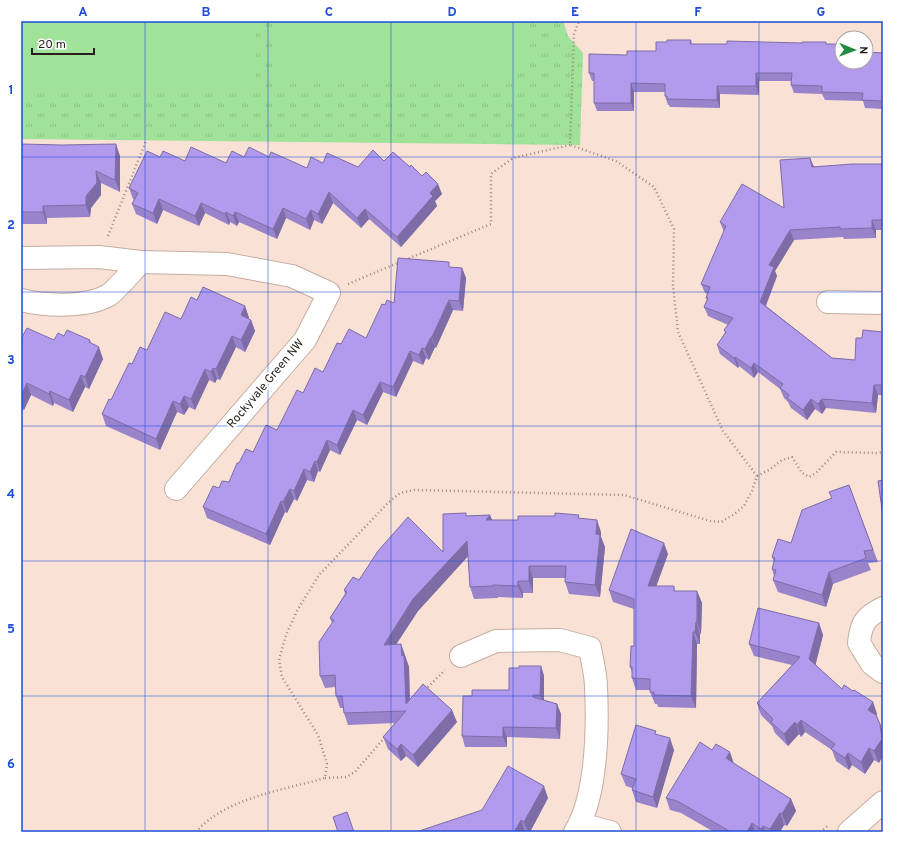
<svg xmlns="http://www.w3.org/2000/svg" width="904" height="853" viewBox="0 0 904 853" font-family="Overpass,sans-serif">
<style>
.park{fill:url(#park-tufts)}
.garden{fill:#a0e299}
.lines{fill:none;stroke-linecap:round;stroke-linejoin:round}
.minor-casing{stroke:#c5ada2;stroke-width:24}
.path{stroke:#9b8981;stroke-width:2.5;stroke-dasharray:1 3;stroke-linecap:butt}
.minor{stroke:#fff;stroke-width:22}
.wall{fill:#9984cc}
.shaded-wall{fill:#7d6ca6}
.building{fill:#b29aed;stroke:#7d6ca6}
.grid{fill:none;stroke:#1d4ed8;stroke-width:1;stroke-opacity:0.55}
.labels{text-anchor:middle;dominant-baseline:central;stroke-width:4;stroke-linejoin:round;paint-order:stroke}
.street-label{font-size:12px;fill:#271f1a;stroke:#fff}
.neatline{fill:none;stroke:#1d4ed8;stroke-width:1.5}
.grid-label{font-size:13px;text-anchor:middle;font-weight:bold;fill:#1d4ed8}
</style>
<defs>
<pattern id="park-tufts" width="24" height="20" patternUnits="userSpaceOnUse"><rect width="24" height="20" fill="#a0e299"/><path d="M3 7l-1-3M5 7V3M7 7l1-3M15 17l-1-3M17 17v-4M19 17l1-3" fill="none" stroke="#8ac183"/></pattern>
</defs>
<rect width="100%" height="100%" fill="#fae1d5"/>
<polygon class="park" points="21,21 563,21 568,36 583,53 580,145 21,139"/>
<g class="garden">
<rect x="21" y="21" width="234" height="70"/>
<polygon points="274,21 525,21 524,69 511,80 275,77"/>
</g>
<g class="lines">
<g class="minor-casing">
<g id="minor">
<path d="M21,258L99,257L141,262C134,269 116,290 109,295C86,308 45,306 21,300"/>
<polyline points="141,262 227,264 292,276 329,293 305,340 176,489"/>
<polyline points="828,302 883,303"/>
<path d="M883,608C865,617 861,623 859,643L872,664L883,672"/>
<path d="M461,656L496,641L560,640L590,648C592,661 596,674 596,687C598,728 597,797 575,832"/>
<polyline points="580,824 610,832"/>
<polyline points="849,832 883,802"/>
</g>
</g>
<g class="path">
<polyline points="108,236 146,141"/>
<polyline points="405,260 491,224 491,174 513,158 570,145"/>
<polyline points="348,284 400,262"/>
<polyline points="757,476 769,470 782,460 792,457 802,473 809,477 816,473 836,452 877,453 883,452"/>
<polyline points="425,690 445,670"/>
<polyline points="325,778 346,777 355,772 385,737"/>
<path d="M196,832C225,798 284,790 325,778L327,764L318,735L282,677L279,660L286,635L298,609L319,575L387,504L400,493L414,490L457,491L624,495L710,521L721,522L733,515L744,506L752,491L757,476L723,431L678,332L673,286L674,229L654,187L616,161L570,145L574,34L579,21"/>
<polyline points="820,832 829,825"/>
</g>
<use href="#minor" class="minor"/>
</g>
<g class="wall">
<polygon points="691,40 692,44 827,44 842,62 883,53 883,109 865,108 863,101 825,100 822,94 794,93 791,85 792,81 759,81 759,95 720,94 720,108 670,107 669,105 668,105 665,96 665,92 634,92 634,111 597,111 594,103 594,81 592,81 589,73 627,55 656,51 667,42"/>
<polygon points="21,144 120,156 120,192 101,183 101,195 91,208 90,217 47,218 47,224 21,224"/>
<polygon points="160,157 185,161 226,163 244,157 269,157 307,168 323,163 358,167 384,161 410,167 442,194 435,201 437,206 401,247 369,219 361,228 333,203 322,224 314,220 310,230 286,218 277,239 239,222 237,226 230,222 229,225 205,213 199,226 163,210 157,224 136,214 132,204 134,200 133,199 129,188"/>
<polygon points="810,158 814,167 883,164 883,230 876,230 876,238 844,239 843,237 794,240 775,271 777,276 766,306 832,358 855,360 862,338 883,332 883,395 878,395 876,413 826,408 822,414 815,409 807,420 791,408 788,402 784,398 780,389 758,372 754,378 739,366 738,368 720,354 717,345 725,333 724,330 728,325 708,316 704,307 707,300 706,298 707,294 705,293 701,284 724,232 720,222 784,208"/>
<polygon points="451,267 462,268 466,278 463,311 453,310 436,348 435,347 429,360 426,358 423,365 413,361 396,397 383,392 367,425 357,420 340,455 330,450 320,472 318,471 314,482 307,480 297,501 294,499 287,513 285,512 270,545 207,518 203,507 219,488 229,482 239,463 253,452 277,430 303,393 323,372 341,344 366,338 385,305 394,303"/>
<polygon points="197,300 245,306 249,318 248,319 251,320 255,331 245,352 236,347 220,380 217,379 215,383 209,380 195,410 189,407 184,415 177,412 160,450 106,426 102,414 111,400 132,364 181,319"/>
<polygon points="64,336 90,340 91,343 103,359 89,389 85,387 73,412 54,403 53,406 31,395 24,410 21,409 21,339 54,340"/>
<polygon points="849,485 878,562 868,563 871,570 833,584 826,607 778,592 773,580 774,576 772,569 774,562 772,557 791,543 832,499"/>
<polygon points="490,515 492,520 518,520 580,518 601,532 601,537 605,547 600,597 569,594 565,582 565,578 533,578 533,593 523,593 523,598 498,597 498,598 474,599 470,587 468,556 418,611 396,644 401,644 409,667 410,700 457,722 418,767 406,756 401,761 388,749 383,737 395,723 348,725 344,713 343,708 340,708 336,696 335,687 325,688 320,676 332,623 330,618 345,594 344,590 359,580 443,552 467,516"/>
<polygon points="668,554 656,586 674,586 675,591 697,591 702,603 701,634 700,634 700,644 697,644 696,708 658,707 657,704 655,704 650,692 650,690 636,690 632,678 632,672 630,667 634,646 634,609 613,602 609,590"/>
<polygon points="819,623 823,635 815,665 842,689 853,691 873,702 877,714 876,715 879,763 874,760 865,774 852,765 849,770 836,761 832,750 805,732 801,737 799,734 788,746 775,733 772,726 761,715 757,703 792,665 754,656 749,644"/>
<polygon points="541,666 544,676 544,700 557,704 561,714 560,739 507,737 507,747 465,747 462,736 472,696 509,690"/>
<polygon points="657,734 674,750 657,808 636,802 632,790 632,788 626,786 621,774"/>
<polygon points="734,764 791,799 796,811 787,826 784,825 780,832 714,832 681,813 670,810 666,798"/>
<polygon points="548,798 530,832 416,832"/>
</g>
<g class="shaded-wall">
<polygon points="756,73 759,81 759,95 756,86"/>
<polygon points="631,83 634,92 634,111 631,103"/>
<polygon points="717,86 720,94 720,108 717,100"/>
<polygon points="116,144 120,156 120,192 115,180"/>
<polygon points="810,158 814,167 812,167"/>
<polygon points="96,171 101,183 101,195 91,208 90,217 86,205 86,196"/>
<polygon points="438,184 442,194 435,201 437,206 401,247 397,237 430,193"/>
<polygon points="329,192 333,203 322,224 318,214"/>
<polygon points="159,199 163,210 157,224 153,213"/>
<polygon points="201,203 205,213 199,226 195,216"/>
<polygon points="43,206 47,218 47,224 43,212"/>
<polygon points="283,208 286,218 277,239 273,229"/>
<polygon points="365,209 369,219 361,228 357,218"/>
<polygon points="311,210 314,220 310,230 306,219"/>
<polygon points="226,212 230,222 229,225 225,214"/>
<polygon points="235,212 239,222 237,226 233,216"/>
<polygon points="872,220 876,230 876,238 872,228"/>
<polygon points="790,230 794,240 775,271 777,276 763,312 760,302 769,265"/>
<polygon points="462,268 466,278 463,311 459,301"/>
<polygon points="449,300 453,310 436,348 432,337"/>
<polygon points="245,306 249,318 245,326 241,315"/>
<polygon points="251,320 255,331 245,352 241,340"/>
<polygon points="232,336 236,347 220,380 216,369"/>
<polygon points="431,337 435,347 429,360 425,349"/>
<polygon points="99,347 103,359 89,389 85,377"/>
<polygon points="422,348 426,358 423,365 419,355"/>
<polygon points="410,351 413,361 396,397 393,387"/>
<polygon points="735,357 739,366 738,368 734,358"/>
<polygon points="754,363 758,372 754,378 751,368"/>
<polygon points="213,368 217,379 215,383 211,372"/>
<polygon points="205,369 209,380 195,410 191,399"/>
<polygon points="81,375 85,387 73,412 69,400"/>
<polygon points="380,382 383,392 367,425 363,415"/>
<polygon points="27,383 31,395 24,410 21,402 21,395"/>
<polygon points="874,385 878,395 876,413 872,403"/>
<polygon points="50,391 54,403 53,406 49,394"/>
<polygon points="184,396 189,407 184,415 180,404"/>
<polygon points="811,399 815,409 807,420 803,410"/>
<polygon points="822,399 826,408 822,414 818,404"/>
<polygon points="173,401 177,412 160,450 156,439"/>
<polygon points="353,410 357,420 340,455 337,445"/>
<polygon points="327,440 330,450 320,472 317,462"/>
<polygon points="315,461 318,471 314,482 310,472"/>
<polygon points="304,469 307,480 297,501 294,491"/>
<polygon points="290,489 294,499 287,513 283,502"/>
<polygon points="281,501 285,512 270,545 266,534"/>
<polygon points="490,515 495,527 486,520"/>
<polygon points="597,520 601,532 601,537 605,547 600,597 595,585 596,534"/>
<polygon points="467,541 471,553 418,611 388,657 384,645 413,599"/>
<polygon points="664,543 668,554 652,598 648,586"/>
<polygon points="529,566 533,578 533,593 529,581"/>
<polygon points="829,572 833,584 826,607 822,595"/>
<polygon points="518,581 523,593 523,598 518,586"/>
<polygon points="697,591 702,603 701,634 697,622"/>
<polygon points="696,622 700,634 700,644 695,632"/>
<polygon points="819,623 823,635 814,671 809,659"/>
<polygon points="693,632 697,644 696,708 691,696"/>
<polygon points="401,644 409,667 410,716 406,704"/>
<polygon points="541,666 544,676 544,705 540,695"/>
<polygon points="873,702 877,714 872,722 868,710"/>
<polygon points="557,704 561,714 560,739 556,728"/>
<polygon points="452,710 457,722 418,767 413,755"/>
<polygon points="801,720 805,732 801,737 797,725"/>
<polygon points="795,722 799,734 788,746 784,734"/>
<polygon points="880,724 883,731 883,756 879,763 874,751"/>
<polygon points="503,727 507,737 507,747 503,737"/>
<polygon points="670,738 674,750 657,808 653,797"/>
<polygon points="401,744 406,756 401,761 397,749"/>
<polygon points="869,748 874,760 865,774 861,762"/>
<polygon points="730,752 734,764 726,758"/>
<polygon points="848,753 852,765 849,770 845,758"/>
<polygon points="544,786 548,798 530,832 528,832 524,822"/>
<polygon points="791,799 796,811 787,826 782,814"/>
<polygon points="780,813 784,825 780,832 771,832 770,829"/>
<polygon points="521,820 525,832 514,832"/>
<polygon points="752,823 755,832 747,832"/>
<polygon points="763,826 765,832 762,832 761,829"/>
</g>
<g class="building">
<polygon points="667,40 691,40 690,44 727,44 727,41 802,43 802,42 826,42 826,44 842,44 842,62 866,62 866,52 883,53 883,101 862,100 863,93 822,92 822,86 791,85 792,73 756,73 756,86 717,86 717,100 667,99 667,96 665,96 665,84 631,83 631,103 594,103 594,73 589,73 589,54 627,55 627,51 656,51 656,42 667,42"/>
<polygon points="21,144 62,145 116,144 115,180 96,171 97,183 86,196 86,205 43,206 43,212 21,212"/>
<polygon points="191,147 226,163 232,151 244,157 249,147 269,157 271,152 307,168 311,157 323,163 327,153 358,167 373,150 384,161 393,152 410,167 411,165 422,176 426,172 438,184 430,193 433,196 397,237 365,209 357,218 329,192 318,214 311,210 306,219 283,208 273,229 235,212 233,216 226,212 225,214 201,203 195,216 159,199 153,213 132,204 138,193 129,188 147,151 160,157 163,151 185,161"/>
<polygon points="810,158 812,167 852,164 883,164 883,220 872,220 872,228 840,229 840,227 790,230 769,265 774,267 760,302 832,358 855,360 856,338 862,338 863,330 883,332 883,385 874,385 872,403 822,399 818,404 811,399 803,410 787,398 789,395 780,388 783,384 754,363 751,368 735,357 734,358 717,345 726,332 724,330 733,318 704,307 708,298 706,298 710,287 701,284 726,226 720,222 742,184 784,208 780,160"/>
<polygon points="398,258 449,262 449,267 462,268 459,301 449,300 432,337 431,337 425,349 422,348 419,355 410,351 393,387 380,382 363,415 353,410 337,445 327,440 317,462 315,461 310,472 304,469 294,491 290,489 283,502 281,501 266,534 203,507 213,486 219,488 222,481 229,482 237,463 239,463 246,449 253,452 266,425 277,430 297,390 303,393 315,368 323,372 337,343 341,344 349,329 366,338 382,304 385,305 387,300 394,303"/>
<polygon points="203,287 245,306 241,315 251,320 241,340 232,336 216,369 213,368 211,372 205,369 191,399 184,396 180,404 173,401 156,439 102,414 109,399 111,400 129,363 132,364 140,347 147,350 165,312 181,319 191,297 197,300"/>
<polygon points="27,328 54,340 58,333 64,336 67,330 90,340 89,342 99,347 85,377 81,375 69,400 50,391 49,394 27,383 21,395 21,339"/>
<polygon points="883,480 883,516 878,481"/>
<polygon points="849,485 873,550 864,551 866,558 829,572 822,595 773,580 776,570 772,569 775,558 772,557 778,539 791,543 802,510 832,498 829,492"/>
<polygon points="466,513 466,516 490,515 486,520 518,520 518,516 555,516 555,513 579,515 578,518 597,520 596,534 600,535 595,585 565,582 566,566 529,566 529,581 518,581 518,586 493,585 493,586 470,587 467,541 413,599 384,645 401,644 402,656 404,655 406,704 423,684 452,710 413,755 401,744 397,749 383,737 406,711 344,713 342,696 336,696 335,675 320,676 319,642 334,620 330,618 347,592 344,590 353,577 359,580 378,551 408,517 443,552 443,514"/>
<polygon points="631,529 664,543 648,586 674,586 674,591 697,591 697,622 696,622 695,632 693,632 691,696 654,695 654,692 650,692 650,679 632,678 632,667 630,667 631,646 634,646 634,599 609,590"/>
<polygon points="758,608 819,623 809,659 842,689 844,685 853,691 854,690 873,702 868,710 876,715 880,724 882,739 874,751 869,748 861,762 848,753 845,758 831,749 835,744 801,720 797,725 795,722 784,734 771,722 773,719 757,703 800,657 749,644"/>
<polygon points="519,666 541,666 540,695 533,695 533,697 557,704 556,728 503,727 503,737 462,736 463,696 472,696 472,690 509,690 509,668 519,668"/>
<polygon points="636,725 656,731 655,734 670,738 653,797 632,790 636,779 621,774"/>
<polygon points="700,742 712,750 716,744 730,752 726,758 735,764 791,799 782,814 780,813 770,829 763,826 761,829 752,823 747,832 731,832 677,801 666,798"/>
<polygon points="508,766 544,786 524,822 521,820 514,832 416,832 482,810"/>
<polygon points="347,812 354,832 338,832 333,817"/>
</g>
<path class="grid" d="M145,21V832M268,21V832M391,21V832M513,21V832M636,21V832M759,21V832M21,157H883M21,292H883M21,426H883M21,561H883M21,696H883"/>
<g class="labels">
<g class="street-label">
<text transform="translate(266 384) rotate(-50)">Rockyvale Green NW</text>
</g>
</g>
<rect width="904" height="853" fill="none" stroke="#ffffff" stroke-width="44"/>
<g transform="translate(854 50) rotate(91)"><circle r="19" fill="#ffffff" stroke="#a9a5a3"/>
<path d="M0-3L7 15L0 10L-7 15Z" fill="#23893f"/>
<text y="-6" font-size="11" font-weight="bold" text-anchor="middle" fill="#271f1a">N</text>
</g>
<path d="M32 48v6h62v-6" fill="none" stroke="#271f1a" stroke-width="2"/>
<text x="38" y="48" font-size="12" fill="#271f1a" stroke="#ffffff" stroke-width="3" paint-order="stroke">20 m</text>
<rect x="22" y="22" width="860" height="809" class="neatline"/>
<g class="grid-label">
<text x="83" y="16">A</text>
<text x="206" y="16">B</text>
<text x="329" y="16">C</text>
<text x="452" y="16">D</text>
<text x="575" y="16">E</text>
<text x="698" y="16">F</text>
<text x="821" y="16">G</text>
<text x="11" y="94">1</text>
<text x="11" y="229">2</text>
<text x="11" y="364">3</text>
<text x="11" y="498">4</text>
<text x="11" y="633">5</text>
<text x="11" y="768">6</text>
</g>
</svg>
